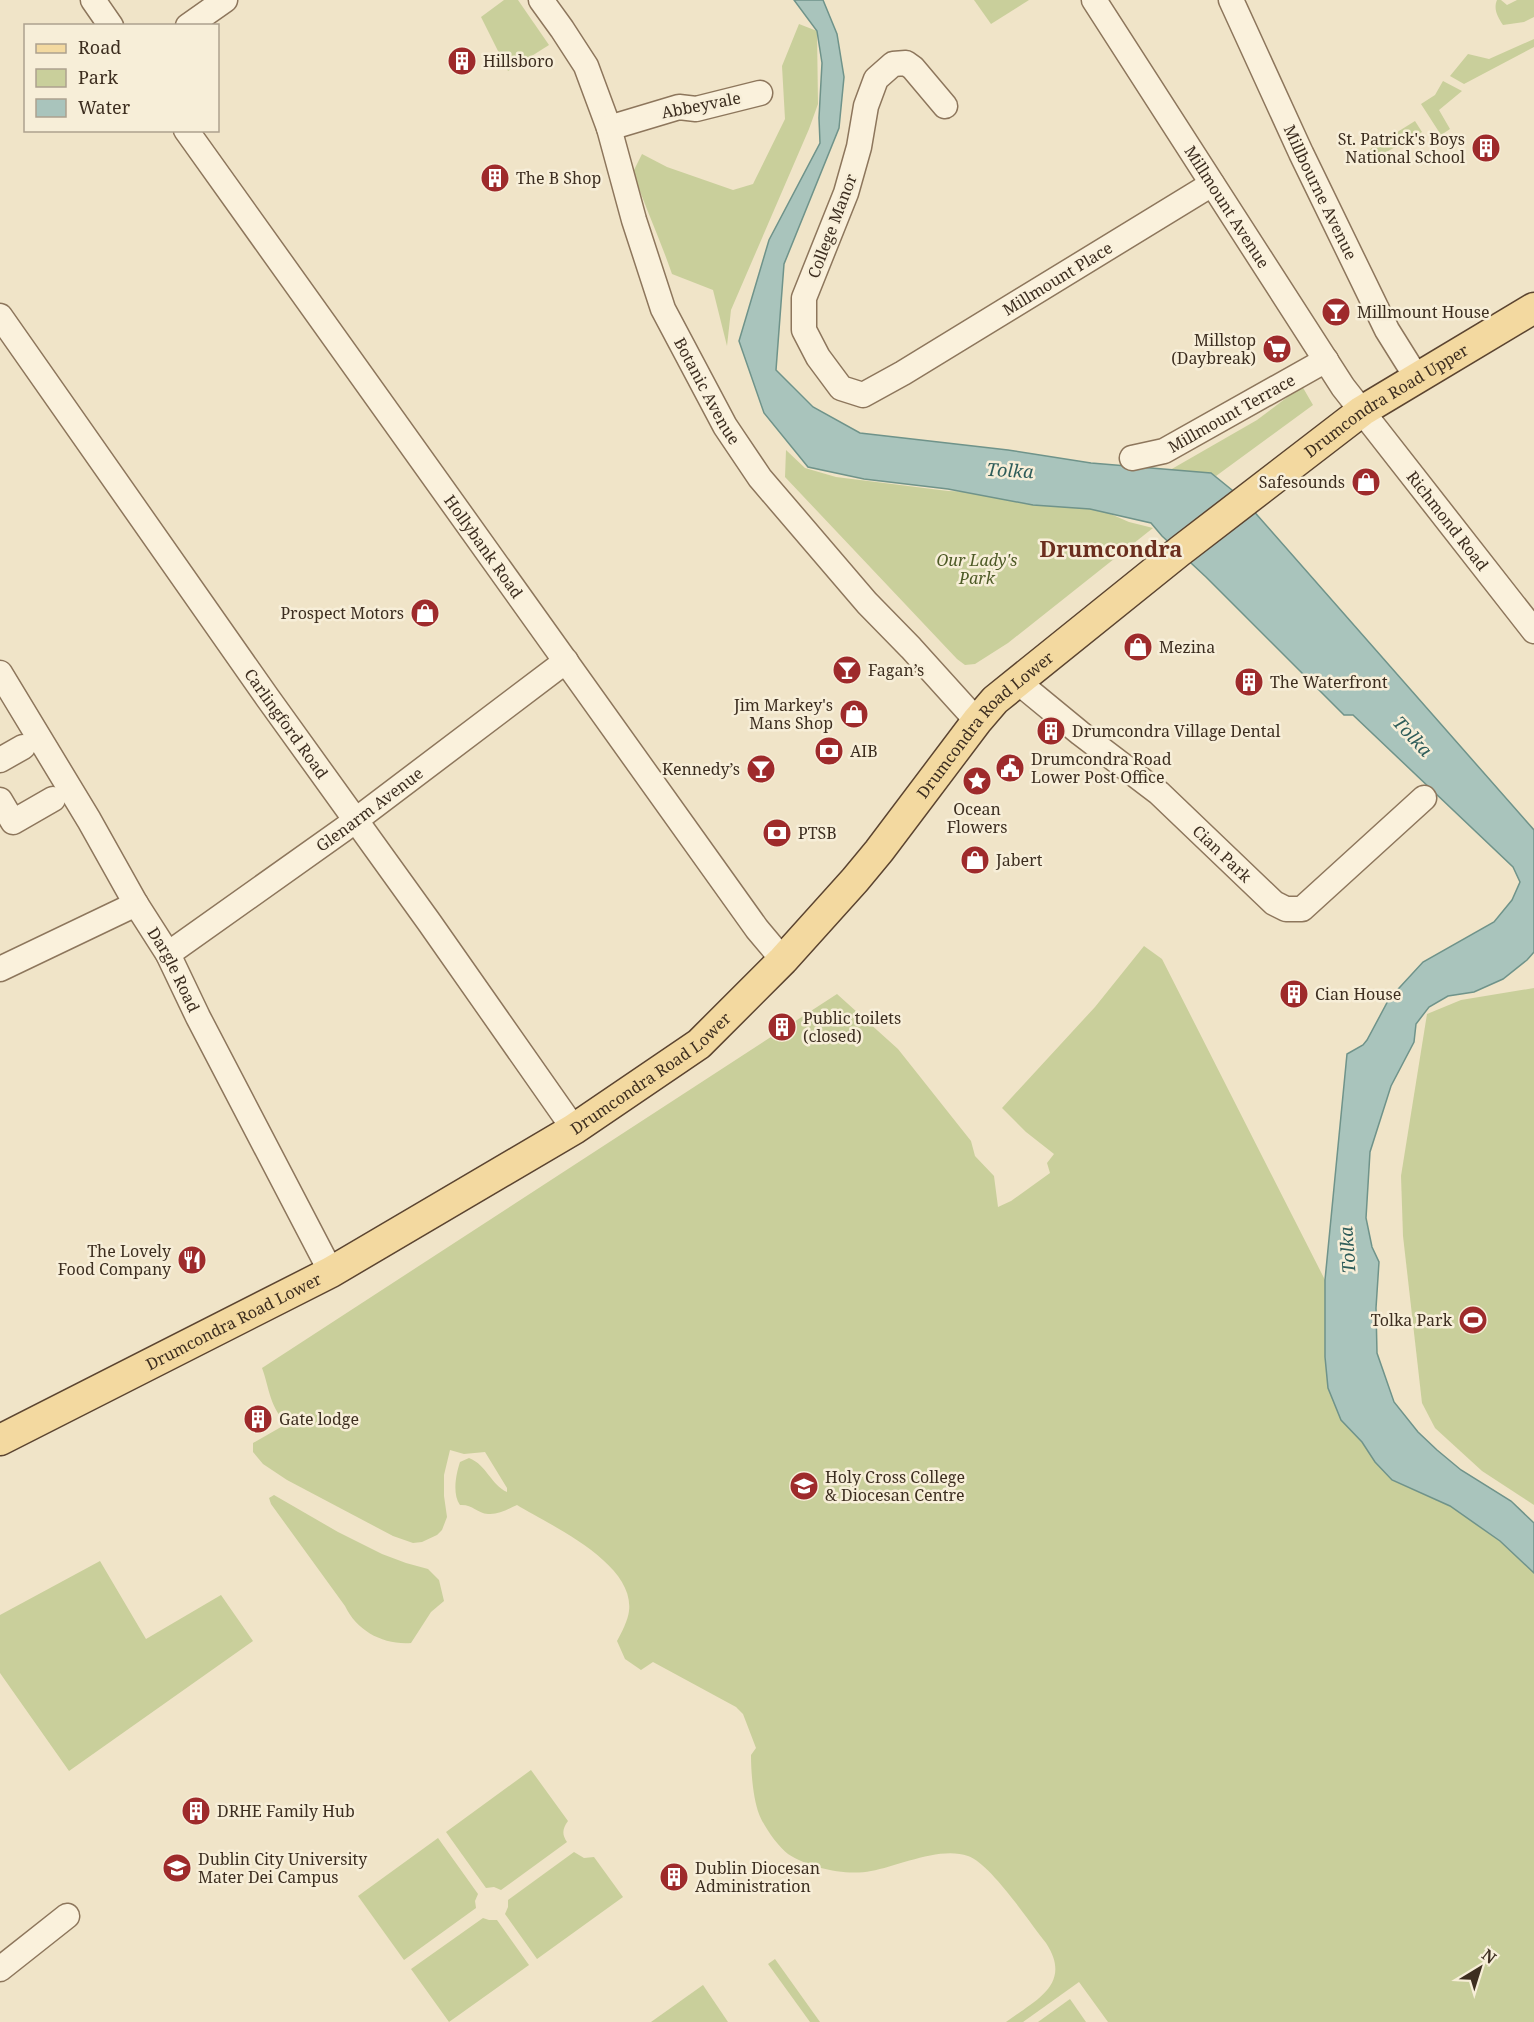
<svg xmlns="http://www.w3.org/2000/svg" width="1534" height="2022" viewBox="0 0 1534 2022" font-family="'Noto Serif',serif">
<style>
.green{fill:#c9cf9b}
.water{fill:#a9c4bc;stroke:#6f938a;stroke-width:1.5}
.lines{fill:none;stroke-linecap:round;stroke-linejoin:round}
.minor-casing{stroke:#8d765c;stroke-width:27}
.major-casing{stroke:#5b4430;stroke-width:33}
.minor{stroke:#faf1dc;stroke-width:24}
.major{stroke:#f3d9a0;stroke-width:30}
.labels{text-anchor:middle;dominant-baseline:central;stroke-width:5;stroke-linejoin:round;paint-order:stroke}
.poi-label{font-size:16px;fill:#3d2e20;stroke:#f7eed8;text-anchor:start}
.street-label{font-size:16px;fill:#3d2e20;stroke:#f7eed8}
.park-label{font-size:16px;font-style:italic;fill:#4d5a26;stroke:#f7eed8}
.water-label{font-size:18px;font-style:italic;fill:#2f5d5a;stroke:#f7eed8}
.district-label{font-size:22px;font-weight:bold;fill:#6b2e1e;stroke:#f7eed8}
</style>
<rect width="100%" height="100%" fill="#f0e4c8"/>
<g class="green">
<polygon points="504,0 518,0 549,45 508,71 481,17"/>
<polygon points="974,0 1029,0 991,24"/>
<path d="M1497,0H1501L1507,5L1517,0H1534V17L1524,22L1503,25C1498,18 1493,9 1497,0Z"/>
<path d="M799,24L817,31L818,104L809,129L731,310L727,346L713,290L672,274C660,239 645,207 633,172L642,154L667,167L733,190L753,184L785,119L782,66Z"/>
<polygon points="1534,39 1534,47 1464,84 1450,76 1468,54 1489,59"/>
<polygon points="1443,81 1462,91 1439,110 1450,129 1441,135 1421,104 1435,95"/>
<polygon points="1415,121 1422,132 1372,160 1367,151"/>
<polygon points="1302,386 1313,405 1216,476 1211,473 1170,470 1257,420"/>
<polygon points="786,450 805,468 836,477 948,491 1031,494 1083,502 1129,522 1153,528 1008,643 975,664 965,665 957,659 785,477"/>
<path d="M1144,946L1162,959L1325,1280V1357L1341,1420L1362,1442L1375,1462L1392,1480L1450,1506L1500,1541L1534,1573V2022H1108L1079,1982L1023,2022H1006C1036,2000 1073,1984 1046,1943C1030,1923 990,1863 968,1856C940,1846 899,1866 871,1871C846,1876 809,1868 788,1854C778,1847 763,1825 759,1814C753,1798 751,1772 751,1755L756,1748L743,1714L736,1707L653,1662L641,1670L625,1659L617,1641C622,1632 628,1620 629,1611C635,1563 550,1525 517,1505C508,1509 498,1515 488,1514C477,1513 472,1504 460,1505C452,1494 456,1474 460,1462L469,1458C487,1465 490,1484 507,1492V1488L485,1452L464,1454L450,1450L444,1475V1496L447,1517L442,1530L437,1535L422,1542L413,1543L393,1536L287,1480L263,1464L253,1452V1443L288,1423C270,1411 269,1386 262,1368L837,994L898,1049L971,1141L975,1156L994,1176L998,1207L1011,1201L1050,1173L1047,1163L1054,1154L1026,1132L1002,1108L1095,1007Z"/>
<polygon points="1534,988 1534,1505 1482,1471 1435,1428 1422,1403 1403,1236 1401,1176 1427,1014 1461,1000"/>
<path d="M274,1495L338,1532L382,1554L406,1563L428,1569L439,1580L444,1601L431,1612L411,1643C383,1645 357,1631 345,1606L271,1504L269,1498Z"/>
<polygon points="100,1561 146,1639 221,1595 253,1641 69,1771 0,1673 0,1615"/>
<path d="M531,1770L568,1821C562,1829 562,1835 567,1842L501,1890L494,1887L486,1888L446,1832Z"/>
<polygon points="438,1838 478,1894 475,1901 476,1908 404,1960 358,1896"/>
<polygon points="574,1852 584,1858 594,1857 623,1897 537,1959 505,1914 508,1907 508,1900"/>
<polygon points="483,1918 489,1920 497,1920 529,1965 449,2022 411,1969"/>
<polygon points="775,1959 820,2022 810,2022 768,1964"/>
<polygon points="703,1985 728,2022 651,2022"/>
<polygon points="1070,1999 1086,2022 1038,2022"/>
</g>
<polygon class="water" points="794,0 823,0 837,34 844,77 839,128 784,264 776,370 813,407 860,433 1008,450 1091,463 1211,473 1243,499 1534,830 1534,952 1527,960 1503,979 1474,992 1448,996 1429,1007 1416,1024 1414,1042 1391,1086 1370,1152 1366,1218 1372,1247 1379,1262 1376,1308 1377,1353 1394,1402 1418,1432 1437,1450 1461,1470 1511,1501 1534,1523 1534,1573 1500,1541 1450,1506 1392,1480 1375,1462 1362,1442 1341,1420 1328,1388 1325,1357 1325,1280 1347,1054 1363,1045 1367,1040 1389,999 1423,962 1494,922 1512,900 1520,882 1513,867 1353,715 1344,715 1206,577 1162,536 1151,523 1090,509 1033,505 948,489 864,479 808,467 764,413 739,341 769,240 820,143 819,118 822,63 817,31"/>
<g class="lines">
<g class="minor-casing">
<g id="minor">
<polyline points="93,0 111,26"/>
<path id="s1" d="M541,0L562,29L586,66L609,128L634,220L663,309L725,426L760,478L867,603L911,648L977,721"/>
<path id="s2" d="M1094,0L1343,387L1534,631"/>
<path id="s3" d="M1231,0L1301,153L1387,330L1417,378"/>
<polyline points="188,26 225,0"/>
<path id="s4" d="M945,106L913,68L906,63L893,64L876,79L866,106L859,147L846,193L804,298V330L818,357L841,388L863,395L903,373L1212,184"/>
<polyline points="609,128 679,107 696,109 760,93"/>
<path id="s5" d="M186,130L757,929L783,960"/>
<path id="s6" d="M0,316L267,697L429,922L574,1129"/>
<path id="s7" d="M1132,458L1164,451L1326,360"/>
<path id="s8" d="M0,673L89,820L136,904L168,954L198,1017L331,1272"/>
<path id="s9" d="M1018,682L1080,733L1159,793L1274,903L1286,909H1302L1424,798"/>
<polyline points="0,760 23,747"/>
<polyline points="0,800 13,822 53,799"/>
<path id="s10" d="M168,954L344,829L566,661"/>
<polyline points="0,969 136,904"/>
<polyline points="0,1969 67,1916"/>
</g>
</g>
<g class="major-casing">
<g id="major">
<path id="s11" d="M0,1440L331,1272L574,1129L699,1044L783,960L855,880L879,851L977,721L995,700L1180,551L1362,411L1534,308"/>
</g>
</g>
<use href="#minor" class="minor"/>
<use href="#major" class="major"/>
</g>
<defs>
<g id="building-disc" transform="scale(1.5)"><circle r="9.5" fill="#9e2a2b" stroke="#f7eed8"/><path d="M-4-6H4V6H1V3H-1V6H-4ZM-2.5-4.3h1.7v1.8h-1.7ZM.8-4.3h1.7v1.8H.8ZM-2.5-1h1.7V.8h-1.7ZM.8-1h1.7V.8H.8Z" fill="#fff"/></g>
<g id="bar-disc" transform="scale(1.5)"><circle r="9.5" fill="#9e2a2b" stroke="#f7eed8"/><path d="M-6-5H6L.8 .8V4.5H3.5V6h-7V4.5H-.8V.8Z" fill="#fff"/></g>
<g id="supermarket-disc" transform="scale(1.5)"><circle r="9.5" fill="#9e2a2b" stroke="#f7eed8"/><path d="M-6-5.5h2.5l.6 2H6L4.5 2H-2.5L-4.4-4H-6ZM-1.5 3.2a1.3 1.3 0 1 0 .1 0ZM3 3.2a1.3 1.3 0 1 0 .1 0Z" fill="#fff"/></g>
<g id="shop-disc" transform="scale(1.5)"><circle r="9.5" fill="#9e2a2b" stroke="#f7eed8"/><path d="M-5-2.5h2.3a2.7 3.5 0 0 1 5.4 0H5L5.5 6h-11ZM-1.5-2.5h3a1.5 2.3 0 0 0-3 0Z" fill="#fff"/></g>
<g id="bank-disc" transform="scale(1.5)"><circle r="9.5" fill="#9e2a2b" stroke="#f7eed8"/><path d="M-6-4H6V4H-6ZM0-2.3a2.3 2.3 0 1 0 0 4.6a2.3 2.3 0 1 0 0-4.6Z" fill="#fff"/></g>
<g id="civic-disc" transform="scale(1.5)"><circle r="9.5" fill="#9e2a2b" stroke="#f7eed8"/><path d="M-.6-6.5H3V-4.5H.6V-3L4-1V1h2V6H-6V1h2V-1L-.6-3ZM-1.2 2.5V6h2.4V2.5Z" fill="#fff"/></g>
<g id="sight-disc" transform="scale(1.5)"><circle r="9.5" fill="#9e2a2b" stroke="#f7eed8"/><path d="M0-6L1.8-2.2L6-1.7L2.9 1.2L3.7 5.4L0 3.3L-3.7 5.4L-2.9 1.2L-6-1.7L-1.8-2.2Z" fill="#fff"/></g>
<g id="restaurant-disc" transform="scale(1.5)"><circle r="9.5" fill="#9e2a2b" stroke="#f7eed8"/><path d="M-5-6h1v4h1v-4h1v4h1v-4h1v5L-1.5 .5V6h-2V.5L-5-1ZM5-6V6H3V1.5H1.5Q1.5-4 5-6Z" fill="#fff"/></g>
<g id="stadium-disc" transform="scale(1.5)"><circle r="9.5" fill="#9e2a2b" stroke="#f7eed8"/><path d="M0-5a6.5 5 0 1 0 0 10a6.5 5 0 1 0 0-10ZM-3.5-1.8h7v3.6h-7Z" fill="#fff"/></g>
<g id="university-disc" transform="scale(1.5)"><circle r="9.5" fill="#9e2a2b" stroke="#f7eed8"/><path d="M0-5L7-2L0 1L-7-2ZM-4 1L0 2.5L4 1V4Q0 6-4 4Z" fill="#fff"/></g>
</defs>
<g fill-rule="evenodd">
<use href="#building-disc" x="462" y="61"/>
<use href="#building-disc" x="1486" y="148"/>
<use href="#building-disc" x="495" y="178"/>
<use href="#bar-disc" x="1336" y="312"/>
<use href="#supermarket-disc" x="1277" y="349"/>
<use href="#shop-disc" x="1366" y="482"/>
<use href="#shop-disc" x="425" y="613"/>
<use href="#shop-disc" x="1138" y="647"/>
<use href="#bar-disc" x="847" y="670"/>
<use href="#building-disc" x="1249" y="682"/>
<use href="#shop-disc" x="854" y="714"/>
<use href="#building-disc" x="1051" y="731"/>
<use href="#bank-disc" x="829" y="751"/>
<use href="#civic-disc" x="1010" y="768"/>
<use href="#bar-disc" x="761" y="769"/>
<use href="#sight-disc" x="977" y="781"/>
<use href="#bank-disc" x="777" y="833"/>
<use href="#shop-disc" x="975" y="860"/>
<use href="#building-disc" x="1294" y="994"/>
<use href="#building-disc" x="782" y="1027"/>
<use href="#restaurant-disc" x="192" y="1260"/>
<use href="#stadium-disc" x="1473" y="1320"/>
<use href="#building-disc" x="258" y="1419"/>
<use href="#university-disc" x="804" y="1486"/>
<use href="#building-disc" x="196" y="1811"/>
<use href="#university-disc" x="177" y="1868"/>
<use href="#building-disc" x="674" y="1877"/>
</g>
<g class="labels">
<g class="poi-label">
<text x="483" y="61">Hillsboro</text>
<text x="1465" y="139" text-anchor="end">St. Patrick's Boys<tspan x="1465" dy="18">National School</tspan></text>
<text x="516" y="178">The B Shop</text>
<text x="1357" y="312">Millmount House</text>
<text x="1256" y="340" text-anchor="end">Millstop<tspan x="1256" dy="18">(Daybreak)</tspan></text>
<text x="1345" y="482" text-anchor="end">Safesounds</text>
<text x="404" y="613" text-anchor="end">Prospect Motors</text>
<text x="1159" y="647">Mezina</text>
<text x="868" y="670">Fagan’s</text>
<text x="1270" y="682">The Waterfront</text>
<text x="833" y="705" text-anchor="end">Jim Markey's<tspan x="833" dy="18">Mans Shop</tspan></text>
<text x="1072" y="731">Drumcondra Village Dental</text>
<text x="850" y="751">AIB</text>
<text x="1031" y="759">Drumcondra Road<tspan x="1031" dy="18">Lower Post Office</tspan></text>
<text x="740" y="769" text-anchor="end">Kennedy’s</text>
<text x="977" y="809" text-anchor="middle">Ocean<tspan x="977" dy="18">Flowers</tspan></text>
<text x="798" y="833">PTSB</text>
<text x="996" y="860">Jabert</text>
<text x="1315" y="994">Cian House</text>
<text x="803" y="1018">Public toilets<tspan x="803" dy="18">(closed)</tspan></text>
<text x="171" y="1251" text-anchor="end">The Lovely<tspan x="171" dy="18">Food Company</tspan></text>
<text x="1452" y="1320" text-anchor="end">Tolka Park</text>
<text x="279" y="1419">Gate lodge</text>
<text x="825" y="1477">Holy Cross College<tspan x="825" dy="18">&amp; Diocesan Centre</tspan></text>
<text x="217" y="1811">DRHE Family Hub</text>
<text x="198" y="1859">Dublin City University<tspan x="198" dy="18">Mater Dei Campus</tspan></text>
<text x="695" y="1868">Dublin Diocesan<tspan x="695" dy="18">Administration</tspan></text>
</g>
<g class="street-label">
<text transform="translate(701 105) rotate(-11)">Abbeyvale</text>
<text stroke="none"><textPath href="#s3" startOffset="212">Millbourne Avenue</textPath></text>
<text stroke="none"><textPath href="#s2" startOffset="246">Millmount Avenue</textPath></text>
<text transform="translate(832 226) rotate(-69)">College Manor</text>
<text stroke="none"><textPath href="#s4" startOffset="676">Millmount Place</textPath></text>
<text stroke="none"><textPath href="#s1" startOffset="428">Botanic Avenue</textPath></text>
<text stroke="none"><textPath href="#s11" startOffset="1752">Drumcondra Road Upper</textPath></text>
<text stroke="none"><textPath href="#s7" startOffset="110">Millmount Terrace</textPath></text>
<text stroke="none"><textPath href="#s2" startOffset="630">Richmond Road</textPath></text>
<text stroke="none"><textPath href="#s5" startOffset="512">Hollybank Road</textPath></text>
<text stroke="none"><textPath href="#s6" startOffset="498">Carlingford Road</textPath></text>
<text stroke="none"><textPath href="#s11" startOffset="1234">Drumcondra Road Lower</textPath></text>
<text stroke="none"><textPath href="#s10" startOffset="248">Glenarm Avenue</textPath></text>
<text stroke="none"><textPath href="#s9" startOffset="267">Cian Park</textPath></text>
<text stroke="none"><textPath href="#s8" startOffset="344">Dargle Road</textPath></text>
<text stroke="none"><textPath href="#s11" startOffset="748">Drumcondra Road Lower</textPath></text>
<text stroke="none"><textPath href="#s11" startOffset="262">Drumcondra Road Lower</textPath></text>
</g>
<g class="park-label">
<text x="977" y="560">Our Lady's<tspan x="977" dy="18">Park</tspan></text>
</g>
<g class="water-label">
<text transform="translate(1010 470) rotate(3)">Tolka</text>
<text transform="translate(1413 736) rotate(47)">Tolka</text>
<text transform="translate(1347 1250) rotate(-94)">Tolka</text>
</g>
<g class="district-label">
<text x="1111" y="548">Drumcondra</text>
</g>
</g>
<rect x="24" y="24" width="195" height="108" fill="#f7eed8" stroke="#ada18e" stroke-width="1.5"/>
<rect x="36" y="44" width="30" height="9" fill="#f3d9a0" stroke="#ada18e" stroke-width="1.5"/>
<text x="78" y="54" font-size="18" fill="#3d2e20">Road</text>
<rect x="36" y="69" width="30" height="18" fill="#c9cf9b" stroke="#ada18e" stroke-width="1.5"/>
<text x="78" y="84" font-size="18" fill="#3d2e20">Park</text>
<rect x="36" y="99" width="30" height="18" fill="#a9c4bc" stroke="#ada18e" stroke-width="1.5"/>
<text x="78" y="114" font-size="18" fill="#3d2e20">Water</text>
<g transform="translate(1480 1968) rotate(38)" stroke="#f7eed8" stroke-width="4.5" paint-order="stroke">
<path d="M0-4.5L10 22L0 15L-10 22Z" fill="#3d2e20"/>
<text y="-9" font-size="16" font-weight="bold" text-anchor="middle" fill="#3d2e20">N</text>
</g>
</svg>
